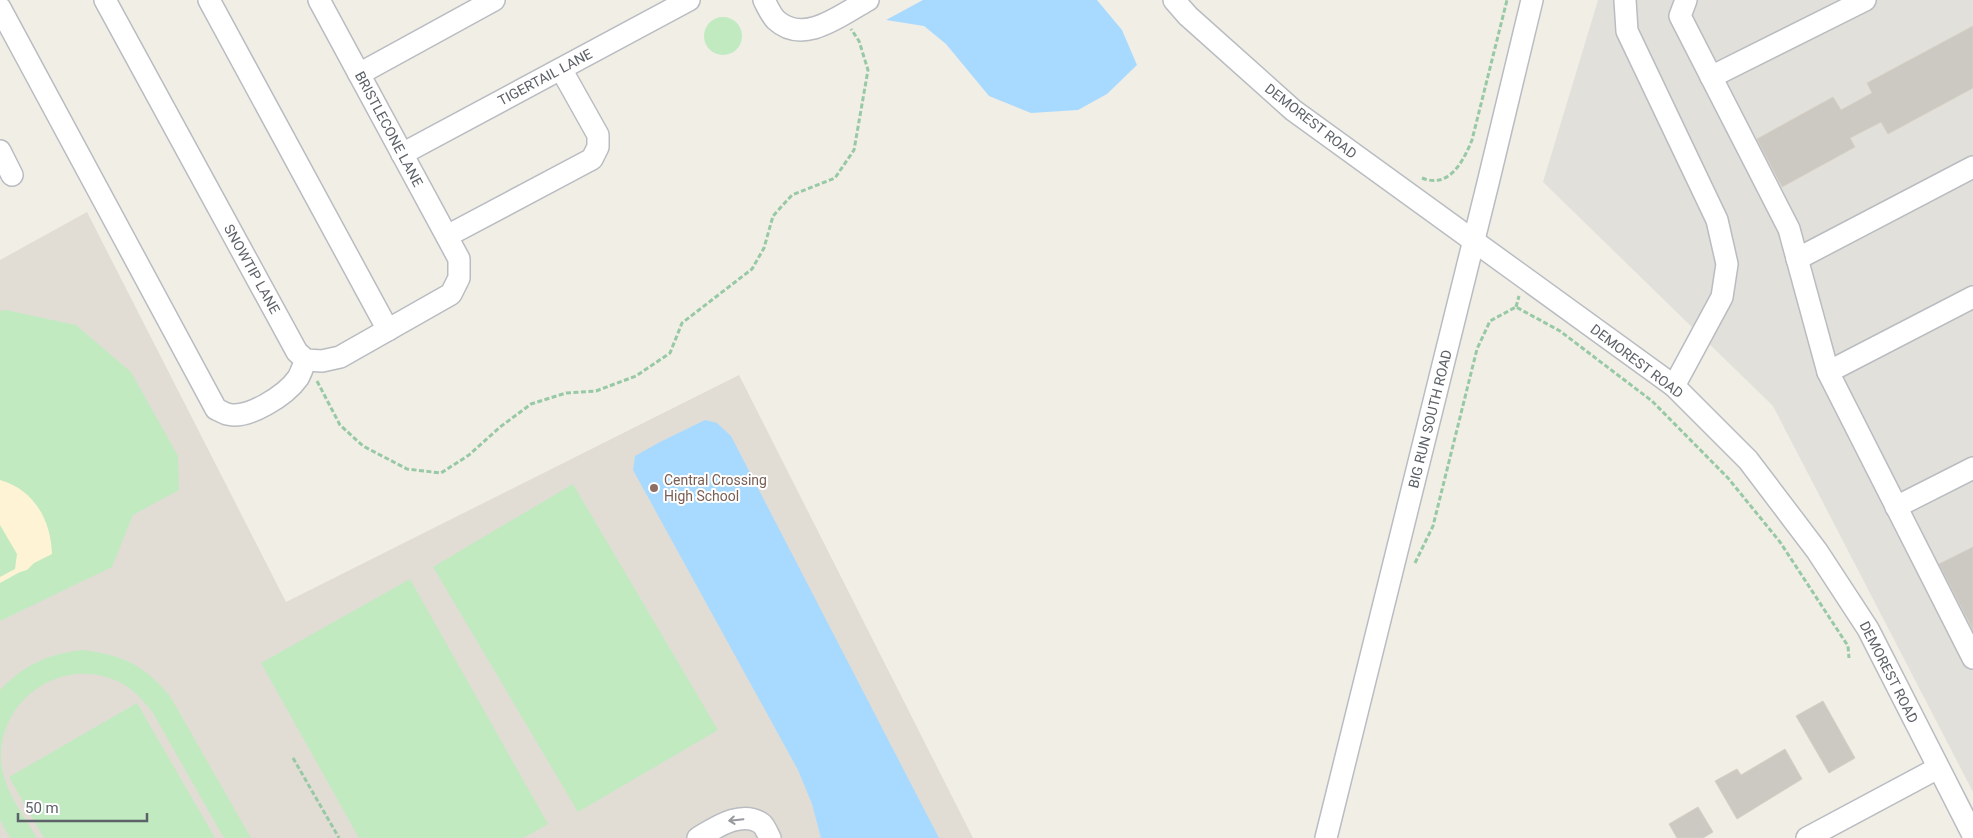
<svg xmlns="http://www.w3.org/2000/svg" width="1973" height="838" viewBox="0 0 1973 838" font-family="Roboto,sans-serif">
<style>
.industrial{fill:#e2e0da}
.education{fill:#e1ddd5}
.green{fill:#c1eac1}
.sand{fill:#fef3d5}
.water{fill:#a8daff}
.building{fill:#ccc9c3;stroke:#d6d0c4}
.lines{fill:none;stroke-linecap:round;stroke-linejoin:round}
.minor-casing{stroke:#b9bcc1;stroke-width:24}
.path{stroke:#98c9a5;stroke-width:3;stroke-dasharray:5 2.5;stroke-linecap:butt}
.minor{stroke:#fff;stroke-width:21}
.oneway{stroke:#96999d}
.education-dot{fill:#8d6e63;stroke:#fff;stroke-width:2}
.labels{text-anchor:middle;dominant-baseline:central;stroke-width:4;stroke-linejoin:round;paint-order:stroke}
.street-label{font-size:14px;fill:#5d6268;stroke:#fff}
.education-label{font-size:14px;fill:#785e54;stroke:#fff;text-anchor:start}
</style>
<rect width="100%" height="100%" fill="#f1eee6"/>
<polygon class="industrial" points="1598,0 1973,0 1973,792 1773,406 1543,182"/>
<polygon class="education" points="87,212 286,602 739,375 973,838 0,838 0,260"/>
<g class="green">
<circle cx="723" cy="36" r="19"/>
<polygon points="6,310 76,325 131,372 178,456 179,490 133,515 112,567 0,621 0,311"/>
<polygon points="573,484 718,730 578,812 433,567"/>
<polygon points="410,579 548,824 523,838 359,838 261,663"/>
<path d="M83,650C123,655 144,665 170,696L251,838H224L153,713C144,701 135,691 123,684C67,653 0,696 1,758C1,787 23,814 37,838H10L0,820V690C25,664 48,654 83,650Z"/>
<polygon points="137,703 215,838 44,838 9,777"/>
</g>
<path class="sand" d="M0,480C35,490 51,521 52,554L34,563L27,570L20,572L0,583V577L15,569L17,554L0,525Z"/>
<g class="water">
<polygon points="923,0 1097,0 1122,30 1137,65 1107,94 1078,110 1031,113 989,96 946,44 924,26 886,20"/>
<polygon points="705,420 717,423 731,436 939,838 821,838 812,804 798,770 633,470 635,456 660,442"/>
</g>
<g class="building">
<polygon points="1973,26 1973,88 1888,134 1881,122 1850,138 1855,147 1782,187 1757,139 1833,97 1841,110 1872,93 1867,83"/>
<polygon points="1973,547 1973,630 1939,564"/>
<polygon points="1823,701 1855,758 1829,773 1796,716"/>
<polygon points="1785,749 1802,779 1737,819 1715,781 1737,769 1741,775"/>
<polygon points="1698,807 1713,832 1703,838 1677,838 1669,824"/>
</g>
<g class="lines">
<g class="minor-casing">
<g id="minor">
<polyline points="105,0 297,352 306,360 322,361 340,357 451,294 459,278 459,259 319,0"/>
<polyline points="209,0 388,330"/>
<path d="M764,0C767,6 771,15 776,20C804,46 842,14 868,0"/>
<polyline points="1174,0 1188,16 1293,110 1674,386 1748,460 1817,551 1868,629 1973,835"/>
<polyline points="1625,0 1627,31 1717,220 1727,264 1722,297 1674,386"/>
<polyline points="1686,0 1680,16 1789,229 1828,372 1973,658"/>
<path d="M0,8L216,409C219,410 223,413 227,414C248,420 286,395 298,378C301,373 303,366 306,360"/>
<polyline points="359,74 494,0"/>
<polyline points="1711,77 1865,0"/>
<polyline points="0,151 12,175"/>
<polyline points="402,154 689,0"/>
<polyline points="447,236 592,159 598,147 598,135 561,69"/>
<polyline points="1797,259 1973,167"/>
<polyline points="1828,372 1973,297"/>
<polyline points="1896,507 1973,468"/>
<path d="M698,838C715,828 742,809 762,824C765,827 768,834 770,838"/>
<polyline points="1326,838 1488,183 1532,0"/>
<polyline points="1807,838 1938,768"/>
</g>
</g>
<g class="path">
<path d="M1422,178C1449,189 1463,162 1472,140L1507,0"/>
<polyline points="1516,307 1519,296"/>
<polyline points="317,381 340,425 363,446 407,469 441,473 469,455 500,427 531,404 566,393 596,391 636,376 670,353 682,323 752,269 764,248 773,216 792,195 835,178 854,150 868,70 859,41 851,29"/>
<polyline points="1415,563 1433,526 1477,349 1490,321 1516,307 1560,331 1652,401 1728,478 1780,542 1848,646 1849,658"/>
<polyline points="293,758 339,838"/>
</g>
<use href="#minor" class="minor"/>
</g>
<defs><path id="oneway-shaft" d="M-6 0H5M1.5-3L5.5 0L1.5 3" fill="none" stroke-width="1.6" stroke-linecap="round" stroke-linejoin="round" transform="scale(1.25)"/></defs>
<use class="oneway" href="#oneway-shaft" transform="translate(736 820) rotate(174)"/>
<circle class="education-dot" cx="654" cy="488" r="5"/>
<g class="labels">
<g class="street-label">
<text transform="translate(545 77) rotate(-28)">TIGERTAIL LANE</text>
<text transform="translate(1311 121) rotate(38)">DEMOREST ROAD</text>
<text transform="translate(389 129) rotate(62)">BRISTLECONE LANE</text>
<text transform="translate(252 269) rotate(61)">SNOWTIP LANE</text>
<text transform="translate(1637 361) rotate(37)">DEMOREST ROAD</text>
<text transform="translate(1430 419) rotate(-76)">BIG RUN SOUTH ROAD</text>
<text transform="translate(1889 672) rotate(63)">DEMOREST ROAD</text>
</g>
<g class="education-label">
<text x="664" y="480">Central Crossing<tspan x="664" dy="16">High School</tspan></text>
</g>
</g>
<path d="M18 813v8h129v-8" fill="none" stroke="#5d6268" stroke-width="2.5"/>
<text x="25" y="813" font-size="15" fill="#5d6268" stroke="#ffffff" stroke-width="4" paint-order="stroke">50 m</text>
</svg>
